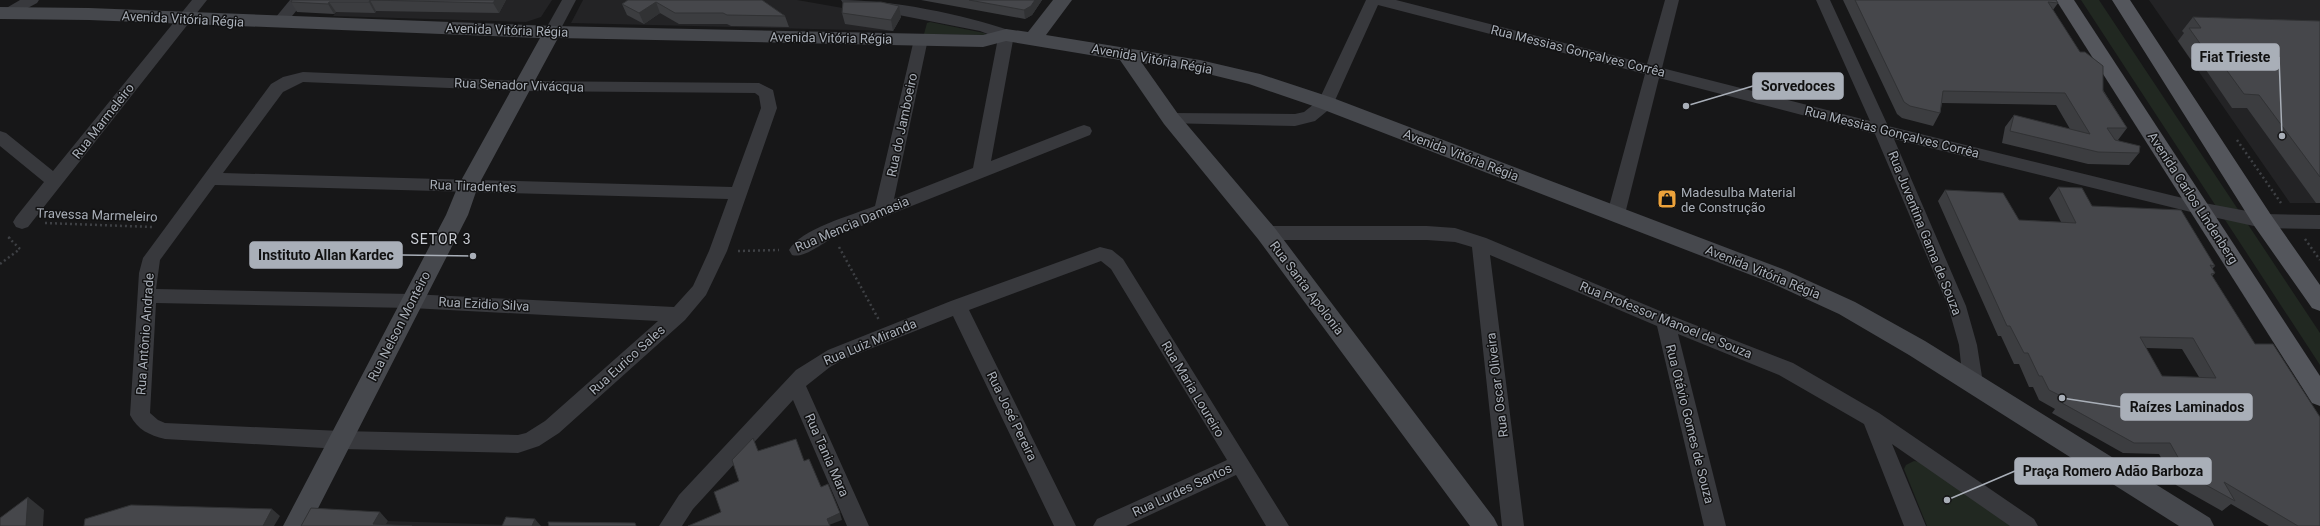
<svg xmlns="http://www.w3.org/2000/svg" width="2320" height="526" viewBox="0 0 2320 526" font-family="Roboto,sans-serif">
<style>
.built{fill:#232325}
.green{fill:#212821}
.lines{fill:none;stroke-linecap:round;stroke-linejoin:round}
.path{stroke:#3e4044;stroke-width:2.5;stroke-dasharray:2 3;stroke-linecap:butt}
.street{fill:#38393d;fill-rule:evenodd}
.secondary{fill:#46484d;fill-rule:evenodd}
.primary{fill:#54565c;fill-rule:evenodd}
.wall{fill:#3c3d40;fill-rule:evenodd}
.shaded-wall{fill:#313234}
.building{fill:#46474b;stroke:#313234;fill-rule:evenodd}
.labels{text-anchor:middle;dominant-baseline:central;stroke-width:3;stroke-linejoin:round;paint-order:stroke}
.street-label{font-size:13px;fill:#a9afb8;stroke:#121213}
.poi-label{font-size:13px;fill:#a9afb8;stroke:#121213;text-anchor:start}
.neighbourhood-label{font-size:14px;letter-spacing:1px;fill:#cacdd4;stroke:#121213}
.leader{fill:none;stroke:#a9afb8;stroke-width:1.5}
.callout-dot{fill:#a9afb8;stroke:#121213;stroke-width:1.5}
.callout{fill:#a9afb8;stroke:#a9afb8;stroke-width:1.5}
.callout-label{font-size:14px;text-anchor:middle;font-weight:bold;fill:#111}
</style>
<rect width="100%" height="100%" fill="#171718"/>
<g class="built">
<polygon points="346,0 552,0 541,17 526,22 333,16"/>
<polygon points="583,0 797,0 900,18 893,31 571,23"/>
<polygon points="2149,0 2320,0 2320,203 2290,203"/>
<polygon points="388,521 513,525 521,526 385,526"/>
</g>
<g class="green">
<polygon points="2081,0 2099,0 2320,333 2320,365"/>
<polygon points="930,22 984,33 988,35 924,34 927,23"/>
<polygon points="1914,461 1921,462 2013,526 1927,526 1904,469 1906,465"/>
</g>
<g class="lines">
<g class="path">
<polyline points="2237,140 2281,203"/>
<polyline points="45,223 152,227"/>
<polyline points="2305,239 2320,260"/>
<polyline points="839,247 879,320"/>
<polyline points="738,251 779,250"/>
<polyline points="0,264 20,249 9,238 11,236"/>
</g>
<g class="street">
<polygon points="20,0 39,0 37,3 13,16 3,16 0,13 3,10"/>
<polygon points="192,0 207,0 28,227 22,229 16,227 13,222 16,217 44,182 0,146 0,131 6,133 53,171"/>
<polygon points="290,0 305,0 284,26 274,26 271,23"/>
<polygon points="562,0 576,0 557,36 547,36 544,32"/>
<path d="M841,0C892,0 962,14 1011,31L1014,35L991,161L1078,127L1084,125L1090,127L1092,131L1090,135L836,236C824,242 804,259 792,255L789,250C800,229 853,215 875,206L915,35H925L928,39L894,199L973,168L998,38L980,31L848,5L843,3Z"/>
<polygon points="1366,0 1396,0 1647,64 1665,0 1679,0 1662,68 1870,121 1816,0 1830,0 1888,126 2199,202 2263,214 2320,215 2320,229 2263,228 2199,214 1894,139 1966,306 1977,345 1983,383 1980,389 1973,391 1966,389 1963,383 1959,345 1948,306 1875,134 1659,78 1625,214 1622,219 1616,220 1610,219 1607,214 1645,74 1378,5 1332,107 1315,121 1295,126 1165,123 1163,119 1165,115 1171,113 1295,114 1304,112 1319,100"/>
<path d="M303,72L522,81L759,83L773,90L777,108L727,251L706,295L685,320L559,433L539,446L518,453L341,449L165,439C149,435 138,430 130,415L139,273L143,258L271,84L283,77ZM303,82L522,91L755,93L759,96L761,108L732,187L223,173L283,92ZM215,185L728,199L709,251L693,286L674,307L411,294L156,289L160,260ZM156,303L411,308L658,321L545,421L526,433L518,435L341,431L165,423L158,420L150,413Z"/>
<polygon points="1266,226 1427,226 1455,228 1486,238 1672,316 1793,363 1879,413 2034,519 2038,526 2010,526 1892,444 1926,526 1904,526 1864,424 1779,375 1678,334 1726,526 1704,526 1657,326 1490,255 1524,526 1502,526 1472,247 1455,242 1427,240 1266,240 1260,238 1257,233 1260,228"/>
<polygon points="1100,247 1112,250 1123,259 1289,526 1266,526 1236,475 1126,526 1093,526 1097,519 1227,460 1111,269 1101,261 969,310 1076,526 1054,526 953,316 842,360 830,367 806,386 869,526 847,526 793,400 693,509 682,526 659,526 679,495 796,370 828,350 951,301"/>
</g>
<polygon class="secondary" points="1053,0 1072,0 1046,35 1200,60 1260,74 1333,98 1785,270 1855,302 1925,341 2210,518 2214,526 2179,526 1909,355 1839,314 1769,282 1319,108 1249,84 1200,72 1142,63 1178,114 1274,227 1494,518 1498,526 1470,526 1258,239 1164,124 1120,60 1006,41 983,47 558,38 478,186 468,215 309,526 283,526 446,215 458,186 540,38 89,20 0,19 0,7 89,8 552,26 983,35 1006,29 1028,32"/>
<g class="primary">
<polygon points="2056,0 2074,0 2320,376 2320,406 2312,403"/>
<polygon points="2112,0 2130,0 2271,215 2320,285 2320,311 2312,308 2255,227"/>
</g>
</g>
<g class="wall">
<polygon points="292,0 506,0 499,13 376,11 375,13 336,12 334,14 297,12 291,2"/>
<polygon points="628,0 762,0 785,16 789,27 731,26 727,24 679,24 660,13 644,24 627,15 622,4"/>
<polygon points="921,0 1042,0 1032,15 1025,19"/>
<polygon points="1843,0 2056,0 2058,3 2053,10 2127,128 2118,140 2139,153 2129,165 2088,164 2002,143 2005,127 2014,115 2070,129 2056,105 1942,103 1940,113 1933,126 1902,118 1897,114"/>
<polygon points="899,6 901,17 893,31 845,24 842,13"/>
<polygon points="2193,17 2320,21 2320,203 2316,203 2247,108 2232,108 2206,70 2198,70 2178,41 2184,33 2182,31"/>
<path d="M2058,187L2092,206L2215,266L2212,269L2215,273L2212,276L2320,526H2269L2231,504L2222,511L2176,485L2159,454L2123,453L2052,413L2055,409L2039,400L2033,387H2029L2019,364H2014L2001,336H1998L1938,201L1945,190L2019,220L2061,222L2049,198ZM2146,348L2182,349L2199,377L2162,376Z"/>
</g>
<g class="shaded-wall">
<polygon points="370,0 376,11 375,13 369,2"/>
<polygon points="495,0 506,0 499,13 493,3"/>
<polygon points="1035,0 1042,0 1032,15 1025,19 1024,10"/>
<polygon points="329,2 336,12 334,14 328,4"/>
<polygon points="656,2 660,13 644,24 639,13"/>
<polygon points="899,6 901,17 893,31 891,20"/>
<polygon points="28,497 44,510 43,526 26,526"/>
<polygon points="272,509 280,516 274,526 263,526"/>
<polygon points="380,512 388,521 385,526 373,524"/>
<polygon points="840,513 842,520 829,525 827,519"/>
<polygon points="535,519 541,526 532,526"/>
</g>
<g class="building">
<polygon points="292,0 495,0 493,3 370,0 369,2 329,2 328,4 291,2"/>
<polygon points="628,0 762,0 785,16 727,15 723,13 675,13 656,2 639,13 622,4"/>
<polygon points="969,0 1035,0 1031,6 1024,10"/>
<polygon points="1855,0 2056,0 2058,3 2048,2 2080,52 2085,52 2103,66 2103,91 2127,128 2107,128 2115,140 2140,146 2139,153 2098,152 2010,131 2014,115 2090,134 2065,93 1943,91 1940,113 1910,106 1904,102"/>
<polygon points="843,2 881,2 899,6 891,20 842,13"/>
<polygon points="2193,17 2320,21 2320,177 2259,95 2244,94 2217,57 2209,56 2189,28 2201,28"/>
<path d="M2058,187L2082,188L2092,206L2181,210L2215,266L2210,265L2215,273L2211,274L2255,344H2273L2320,417V526H2298L2224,482L2235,501L2188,475L2170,443H2134L2062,403L2065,398L2049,390L2042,376H2039L2028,353H2024L2010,326H2007L1945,190L2003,193L2019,220L2076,223ZM2140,337L2193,338L2216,378L2162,376Z"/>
<polygon points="753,438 758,451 796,439 804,461 809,459 821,487 828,484 840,513 827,519 830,526 688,526 721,512 714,492 739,481 732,460"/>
<polygon points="28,497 26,526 0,526 0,518"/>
<polygon points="131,505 272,509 263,526 84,526 85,519"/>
<polygon points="311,508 380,512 373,524 412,526 301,526"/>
<polygon points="506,517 535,519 532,526 502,526"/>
<polygon points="548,522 635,523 636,526 549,526"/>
</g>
<defs>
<g id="shop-square" transform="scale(1)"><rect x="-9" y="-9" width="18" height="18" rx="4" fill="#eca23b" stroke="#121213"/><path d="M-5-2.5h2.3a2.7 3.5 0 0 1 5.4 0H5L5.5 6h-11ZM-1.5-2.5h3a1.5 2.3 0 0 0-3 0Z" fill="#111"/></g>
</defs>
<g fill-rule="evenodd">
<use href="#shop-square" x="1667" y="199"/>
</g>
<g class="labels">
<g class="street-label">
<text transform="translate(183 19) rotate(3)">Avenida Vitória Régia</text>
<text transform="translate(507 30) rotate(2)">Avenida Vitória Régia</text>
<text transform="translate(831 38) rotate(1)">Avenida Vitória Régia</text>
<text transform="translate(1578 51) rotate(14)">Rua Messias Gonçalves Corrêa</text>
<text transform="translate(1152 59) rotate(10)">Avenida Vitória Régia</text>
<text transform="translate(519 85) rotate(2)">Rua Senador Vivácqua</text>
<text transform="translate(103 121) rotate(-52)">Rua Marmeleiro</text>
<text transform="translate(902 125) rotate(-78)">Rua do Jamboeiro</text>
<text transform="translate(1892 132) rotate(14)">Rua Messias Gonçalves Corrêa</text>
<text transform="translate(1461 155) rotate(21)">Avenida Vitória Régia</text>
<text transform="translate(473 186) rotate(2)">Rua Tiradentes</text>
<text transform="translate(2193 198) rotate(57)">Avenida Carlos Lindenberg</text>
<text transform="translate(97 215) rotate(2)">Travessa Marmeleiro</text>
<text transform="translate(852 224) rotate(-23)">Rua Mencia Damasia</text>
<text transform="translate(1925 233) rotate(68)">Rua Juventina Gama de Souza</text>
<text transform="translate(1763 272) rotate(22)">Avenida Vitória Régia</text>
<text transform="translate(1307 288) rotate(53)">Rua Santa Apolonia</text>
<text transform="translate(484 304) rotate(3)">Rua Ezidio Silva</text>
<text transform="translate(1666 320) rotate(22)">Rua Professor Manoel de Souza</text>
<text transform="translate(399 326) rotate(-63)">Rua Nelson Monteiro</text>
<text transform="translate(145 334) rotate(-86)">Rua Antônio Andrade</text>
<text transform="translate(870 342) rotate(-23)">Rua Luiz Miranda</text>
<text transform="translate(627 360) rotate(-42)">Rua Eurico Sales</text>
<text transform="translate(1497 385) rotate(-97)">Rua Oscar Oliveira</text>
<text transform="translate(1193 389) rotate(59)">Rua Maria Loureiro</text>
<text transform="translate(1012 416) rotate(64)">Rua José Pereira</text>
<text transform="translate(1690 424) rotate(76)">Rua Otávio Gomes de Souza</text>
<text transform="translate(827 455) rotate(66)">Rua Tania Mara</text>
<text transform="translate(1182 490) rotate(-25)">Rua Lurdes Santos</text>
</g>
<g class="poi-label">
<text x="1681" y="192">Madesulba Material<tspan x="1681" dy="15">de Construção</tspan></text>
</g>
<g class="neighbourhood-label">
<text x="441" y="239">SETOR 3</text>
</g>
</g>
<path class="leader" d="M2282 136L2279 57M1686 106L1753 86M473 256L402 255M2062 398L2121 407M1947 500L2015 471"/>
<g class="callout-dot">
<circle cx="2282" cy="136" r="4"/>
<circle cx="1686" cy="106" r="4"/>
<circle cx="473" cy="256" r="4"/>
<circle cx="2062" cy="398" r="4"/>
<circle cx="1947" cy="500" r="4"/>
</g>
<g class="callout">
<rect x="2192" y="44" width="87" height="26" rx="4"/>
<rect x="1753" y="73" width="90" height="26" rx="4"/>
<rect x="250" y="242" width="152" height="26" rx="4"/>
<rect x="2121" y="394" width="131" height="26" rx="4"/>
<rect x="2015" y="458" width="196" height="26" rx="4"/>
</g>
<g class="callout-label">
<text x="2235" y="62">Fiat Trieste</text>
<text x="1798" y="91">Sorvedoces</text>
<text x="326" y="260">Instituto Allan Kardec</text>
<text x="2187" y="412">Raízes Laminados</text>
<text x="2113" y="476">Praça Romero Adão Barboza</text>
</g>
</svg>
